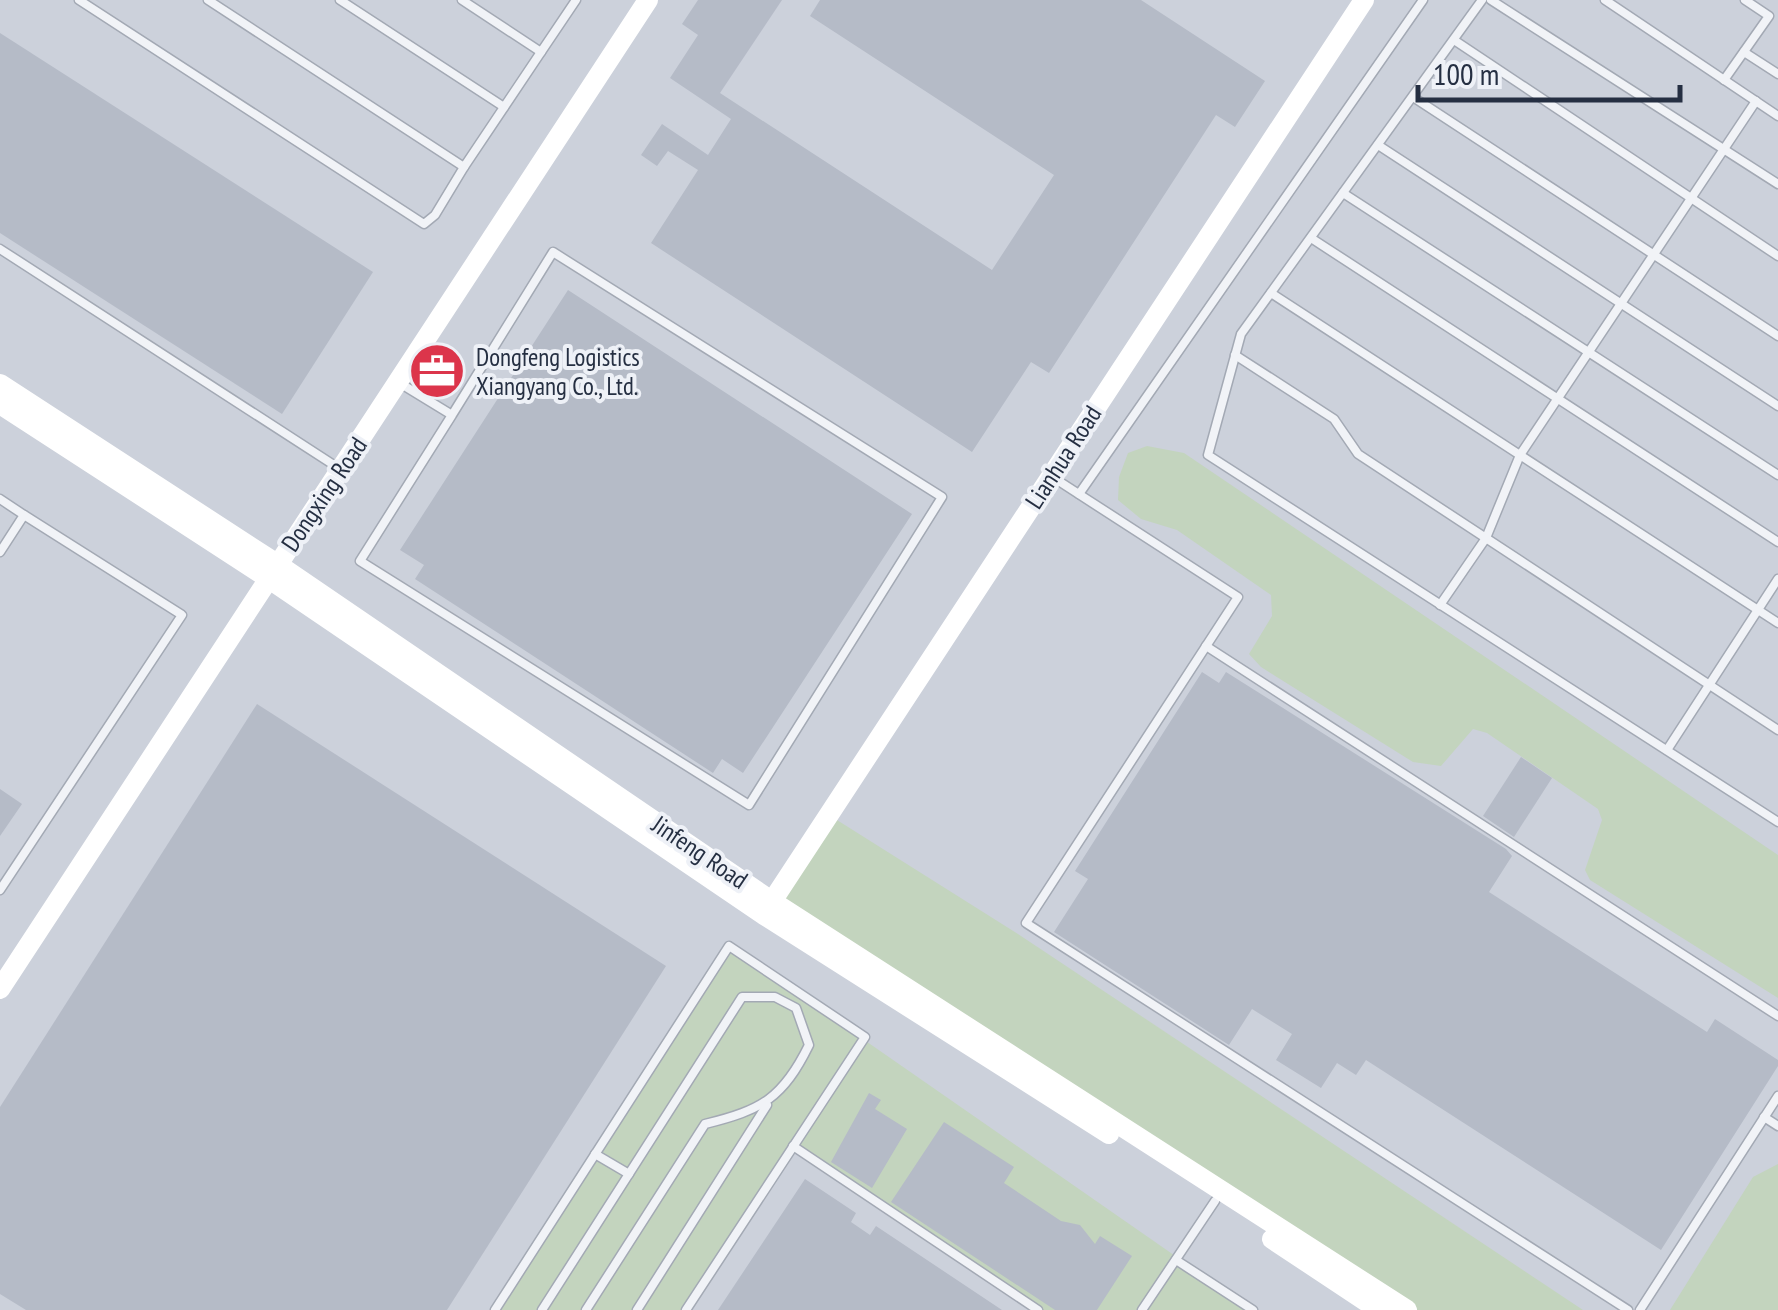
<svg xmlns="http://www.w3.org/2000/svg" width="1778" height="1310" viewBox="0 0 1778 1310" font-family="'PT Sans Narrow',sans-serif">
<style>
.built{fill:#ccd1db}
.green{fill:#c3d4be}
.building{fill:#b5bbc7}
.lines{fill:none;stroke-linecap:round;stroke-linejoin:round}
.lane-casing{stroke:#a3a9b4;stroke-width:11}
.lane{stroke:#f1f3f7;stroke-width:8}
.secondary{stroke:#fff;stroke-width:20}
.labels{text-anchor:middle;dominant-baseline:central;stroke-width:8;stroke-linejoin:round;paint-order:stroke}
.poi-label{font-size:25px;fill:#252f42;stroke:#eef1f7;text-anchor:start}
.street-label{font-size:25px;fill:#252f42;stroke:#eef1f7}
</style>
<rect width="100%" height="100%" fill="#dee2e9"/>
<rect class="built" x="0" y="0" width="1778" height="1310"/>
<g class="green">
<polygon points="1147,446 1184,453 1778,855 1778,998 1590,880 1585,870 1602,820 1598,809 1487,733 1473,729 1441,766 1413,762 1261,667 1249,654 1272,616 1271,595 1177,530 1141,519 1118,500 1119,477 1128,453"/>
<polygon points="829,815 1018,934 1583,1310 1407,1310 773,902"/>
<polygon points="729,946 1253,1310 1038,1310 794,1146 686,1310 495,1310"/>
<polygon points="1778,1164 1778,1310 1670,1310 1753,1177"/>
</g>
<g class="building">
<polygon points="698,0 782,0 720,93 992,270 1054,175 810,16 820,0 1141,0 1265,81 1235,127 1216,115 1049,373 1031,362 972,452 651,243 698,170 668,151 657,166 641,155 662,124 708,155 731,119 670,78 698,35 682,24"/>
<polygon points="0,33 373,272 282,414 0,233"/>
<polygon points="568,290 912,514 743,773 722,759 713,773 415,579 424,565 400,550"/>
<polygon points="1202,672 1219,683 1226,672 1506,849 1512,856 1489,892 1707,1032 1715,1019 1778,1060 1778,1066 1661,1250 1366,1060 1356,1075 1337,1063 1321,1088 1276,1060 1292,1034 1252,1009 1229,1045 1054,932 1088,879 1075,871"/>
<polygon points="257,704 666,966 447,1310 26,1310 0,1294 0,1107"/>
<polygon points="1521,757 1552,778 1514,837 1483,816"/>
<polygon points="0,789 22,804 0,836"/>
<polygon points="869,1093 881,1100 875,1109 907,1129 872,1188 831,1162"/>
<polygon points="944,1122 1014,1167 1004,1183 1061,1221 1080,1225 1095,1244 1100,1236 1132,1256 1097,1310 1055,1310 891,1202"/>
<polygon points="805,1179 856,1213 851,1222 870,1235 876,1226 1002,1310 718,1310"/>
</g>
<g class="lines">
<g class="lane-casing">
<g id="lane">
<polyline points="79,0 424,224 435,215 464,167"/>
<polyline points="208,0 464,167 541,52"/>
<polyline points="340,0 504,107"/>
<polyline points="462,0 541,52 576,0"/>
<polyline points="1482,0 1241,334 1208,455 1778,822"/>
<polyline points="1491,0 1778,184"/>
<polyline points="1605,0 1778,116"/>
<polyline points="1454,40 1778,256"/>
<polyline points="1744,52 1778,74"/>
<polyline points="1724,80 1769,16 1745,0"/>
<polyline points="1413,97 1778,336"/>
<polyline points="1378,145 1778,406"/>
<polyline points="1343,193 1778,475"/>
<polyline points="1311,238 1778,542"/>
<polyline points="0,249 340,469"/>
<polyline points="1271,293 1778,623"/>
<polyline points="1235,355 1334,419 1358,454 1778,730"/>
<polyline points="398,382 452,415 360,561 749,805 942,497 553,252 452,415"/>
<polyline points="1054,478 1238,597 1026,923 1628,1310"/>
<polyline points="1079,494 1423,0"/>
<polyline points="0,499 24,515 0,552"/>
<polyline points="1440,605 1486,538 1520,455 1756,101"/>
<polyline points="1206,646 1778,1016"/>
<polyline points="1667,750 1778,579"/>
<polyline points="0,890 182,615 24,515"/>
<polyline points="1764,1117 1778,1126"/>
<polyline points="793,1146 1038,1310"/>
<polyline points="595,1154 629,1174"/>
<polyline points="1176,1260 1253,1310"/>
<polyline points="495,1310 729,946 865,1037 686,1310"/>
<path d="M542,1310L742,997H775L796,1008L809,1045C783,1098 762,1110 705,1124L586,1310"/>
<polyline points="637,1310 767,1105"/>
<polyline points="1142,1310 1215,1201"/>
<polyline points="1640,1310 1778,1096"/>
</g>
</g>
<use href="#lane" class="lane"/>
<g class="secondary">
<polyline points="0,384 277,564 773,902 1407,1310"/>
<polyline points="0,404 268,578 764,915 1109,1134"/>
<polyline points="767,909 1364,0"/>
<polyline points="0,989 648,0"/>
<polyline points="1272,1239 1379,1310"/>
</g>
</g>
<defs>
<g id="office-disc" transform="scale(2.875)"><circle r="9.5" fill="#dc354b" stroke="#eef1f7"/><path d="M-6-3h4V-5.5h4V-3h4V5H-6ZM-1-4.5V-3h2v-1.5ZM-6 0V1H6V0Z" fill="#fff"/></g>
</defs>
<g fill-rule="evenodd">
<use href="#office-disc" x="437" y="371"/>
</g>
<g class="labels">
<g class="poi-label">
<text x="476" y="357">Dongfeng Logistics<tspan x="476" dy="29">Xiangyang Co., Ltd.</tspan></text>
</g>
<g class="street-label">
<text transform="translate(1063 457) rotate(-57)">Lianhua Road</text>
<text transform="translate(324 494) rotate(-56)">Dongxing Road</text>
<text transform="translate(700 852) rotate(34)">Jinfeng Road</text>
</g>
</g>
<path d="M1418 85v15h262v-15" fill="none" stroke="#252f42" stroke-width="5"/>
<text x="1433" y="85" font-size="30" fill="#252f42" stroke="#eef1f7" stroke-width="8" paint-order="stroke">100 m</text>
</svg>
